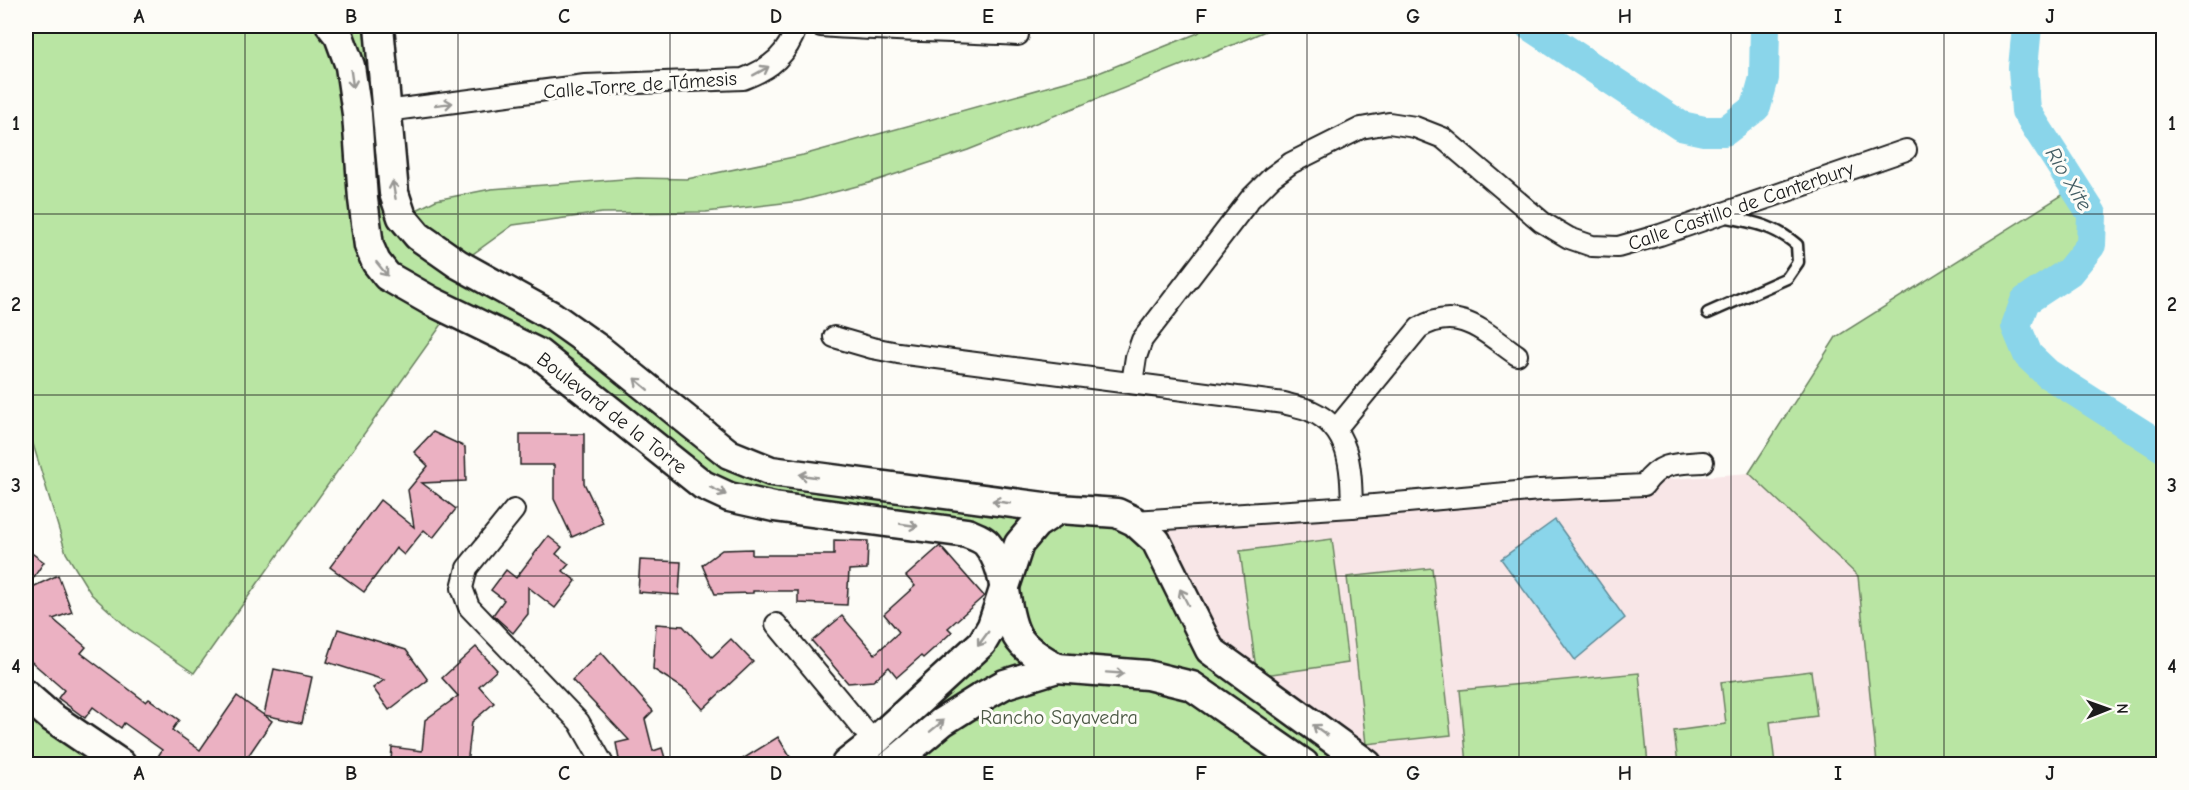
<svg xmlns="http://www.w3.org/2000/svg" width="2189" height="790" viewBox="0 0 2189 790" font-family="'Comic Neue',sans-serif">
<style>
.built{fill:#f8e6e7}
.green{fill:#b9e5a3;stroke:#6a8060;stroke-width:1.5}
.water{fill:#8ad5ea;stroke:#5e8b98;stroke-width:1.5}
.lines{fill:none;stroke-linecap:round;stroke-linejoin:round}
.river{stroke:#8ad5ea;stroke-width:30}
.building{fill:#ebb1c2;stroke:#1c1c1c;stroke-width:1.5}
.lane-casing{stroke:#1c1c1c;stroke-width:15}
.street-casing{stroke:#1c1c1c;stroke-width:24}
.secondary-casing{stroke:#1c1c1c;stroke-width:33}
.lane{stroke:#fdfcf7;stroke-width:10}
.street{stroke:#fdfcf7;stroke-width:20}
.secondary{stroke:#fdfcf7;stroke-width:28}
.oneway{stroke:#989794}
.grid{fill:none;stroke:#1c1c1c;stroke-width:1.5;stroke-opacity:0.55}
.labels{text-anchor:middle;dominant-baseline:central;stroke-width:6;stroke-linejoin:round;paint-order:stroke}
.street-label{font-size:20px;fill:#1c1c1c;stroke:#fdfcf7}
.park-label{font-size:20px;fill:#4b5844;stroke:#fdfcf7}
.water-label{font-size:21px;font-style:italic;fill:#425d64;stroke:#fdfcf7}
.neatline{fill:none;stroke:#1c1c1c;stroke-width:2}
.grid-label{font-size:20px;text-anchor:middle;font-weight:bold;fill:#1c1c1c}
</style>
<rect width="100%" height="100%" fill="#fdfcf7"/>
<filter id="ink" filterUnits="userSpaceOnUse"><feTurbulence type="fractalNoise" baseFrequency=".0167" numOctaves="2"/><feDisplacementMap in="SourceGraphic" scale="12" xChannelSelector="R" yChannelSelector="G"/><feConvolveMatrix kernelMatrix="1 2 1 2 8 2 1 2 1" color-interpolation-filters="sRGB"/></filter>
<g filter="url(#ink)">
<polygon class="built" points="1749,473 1858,576 1973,573 1876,760 1877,764 1368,764 1211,650 1134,521"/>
<g class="green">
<polygon points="26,26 379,26 403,217 436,200 491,189 637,178 687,179 803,155 1101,72 1198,33 1206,26 1277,26 1235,44 968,150 869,183 800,201 706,212 602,213 513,225 459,264 729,454 1133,522 1210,650 1367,764 846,764 936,687 1006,587 987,542 729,497 452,310 194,673 129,629 91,594 66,553 26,421"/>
<polygon points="2075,187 2092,214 2091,245 2069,272 2025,301 2016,326 2028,355 2048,374 2163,448 2163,764 1877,764 1858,576 1749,473 1836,337"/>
<polygon points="1332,539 1348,663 1257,676 1240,551"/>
<polygon points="1432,568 1451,735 1366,744 1347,577"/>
<polygon points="1811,671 1817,716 1770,722 1775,764 1678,764 1674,731 1726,724 1721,682"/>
<polygon points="1639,673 1648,764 1467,764 1460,690"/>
<polygon points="26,695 121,764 26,764"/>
</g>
<polygon class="water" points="1555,520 1625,618 1575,660 1501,559"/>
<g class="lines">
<g class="river">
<polyline points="1530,26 1681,126 1704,131 1725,131 1756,107 1764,78 1765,26"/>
<polyline points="2027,26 2023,68 2026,111 2092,214 2091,245 2069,272 2025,301 2016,326 2028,355 2048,374 2164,448"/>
</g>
</g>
<g class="building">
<polygon points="433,432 465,447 466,481 422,483 456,509 433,538 424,530 404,555 396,548 364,592 330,567 380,500 414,527 408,490 428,466 414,452"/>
<polygon points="520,434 584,434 584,483 603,523 572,537 554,499 554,465 520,465"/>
<polygon points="548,536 562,547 556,554 569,564 563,571 576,581 555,608 528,587 528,614 513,633 493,615 504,600 491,590 506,570 516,578"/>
<polygon points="834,540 868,541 867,569 849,570 847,605 798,603 798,591 753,591 753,593 715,594 702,565 722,550 752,549 752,555 834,555"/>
<polygon points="940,546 984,596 948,628 952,632 923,658 921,656 897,677 889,667 873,681 848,683 812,641 842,616 875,654 899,632 884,614 915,586 906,576"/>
<polygon points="26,549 44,562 26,589"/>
<polygon points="640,560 681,562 679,595 638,592"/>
<polygon points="58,575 72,612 53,619 86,647 81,653 146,702 149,699 179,720 172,730 200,750 237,696 272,721 242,765 166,765 157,758 162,750 124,723 121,728 93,707 85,718 58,698 64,690 26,657 26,590"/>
<polygon points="656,624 683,626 712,657 731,639 753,662 703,709 686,690 653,669"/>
<polygon points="338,629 406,650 428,680 389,710 373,688 384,680 327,662"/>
<polygon points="476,647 497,670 479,686 494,703 472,722 467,765 420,765 391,761 392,747 422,751 425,720 458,696 442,678"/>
<polygon points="601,652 653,711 645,719 653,751 662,748 667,765 620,765 616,743 629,740 572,680"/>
<polygon points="274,669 312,677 302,723 264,715"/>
<polygon points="778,737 795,765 733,765"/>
</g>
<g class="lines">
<g class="lane-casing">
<path id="lane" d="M1708,313L1787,278L1798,262L1797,245C1774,225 1752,222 1722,216"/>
</g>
<g class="street-casing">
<g id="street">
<path d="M821,26C887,31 952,31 1018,35"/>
<path d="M386,111L585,85L743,79C772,68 787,55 797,26"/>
<path d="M834,337L872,348L898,353L1284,403C1293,406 1302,407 1311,411C1351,429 1351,469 1352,507"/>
<polyline points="1132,383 1136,357 1142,340 1250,199 1272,177 1291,163 1361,128 1389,123 1415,127 1443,138 1542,222 1569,238 1592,246 1618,247 1660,235 1906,150"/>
<path d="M1336,429L1419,328C1459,304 1485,333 1517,355"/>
<polyline points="514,510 467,568 462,588 469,607 579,722 603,764"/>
<path d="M1134,521L1352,507L1540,490L1644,485C1661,461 1676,464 1703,462"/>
<polyline points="776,624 874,742"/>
</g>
</g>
<g class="secondary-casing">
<g id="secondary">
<path d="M331,26L339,36L350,66L357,114L363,199L369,246L376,262L387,276L431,301L538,353L703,485L729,497L774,507L967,533C974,536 983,539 987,544C1010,572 1002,609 1017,636C1026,651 1043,659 1057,668"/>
<polyline points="379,26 394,193 402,217 418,236 458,264 552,316 600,350 729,454 771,471 1059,509 1117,513 1134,521 1156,541 1210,650 1367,764"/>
<polyline points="26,695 50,716 121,764"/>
<polyline points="846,764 874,742 982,643 992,626 1019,544 1036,524 1059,509"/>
<polyline points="892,764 942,722 980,698 1005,684 1057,668 1147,675 1192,686 1304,764"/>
</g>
</g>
<use href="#lane" class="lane"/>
<use href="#street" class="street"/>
<use href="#secondary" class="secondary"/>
</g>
<defs><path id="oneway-shaft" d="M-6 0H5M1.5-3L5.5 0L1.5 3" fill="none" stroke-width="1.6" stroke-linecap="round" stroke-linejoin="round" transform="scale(1.5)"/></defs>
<g class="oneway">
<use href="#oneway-shaft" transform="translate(761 71) rotate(-29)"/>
<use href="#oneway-shaft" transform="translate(352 79) rotate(82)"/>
<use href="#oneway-shaft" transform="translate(444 104) rotate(-7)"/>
<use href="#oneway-shaft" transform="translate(394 190) rotate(-100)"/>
<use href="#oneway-shaft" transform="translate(382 269) rotate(51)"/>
<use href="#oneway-shaft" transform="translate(641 384) rotate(-140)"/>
<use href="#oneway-shaft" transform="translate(808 476) rotate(-172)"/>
<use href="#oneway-shaft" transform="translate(718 491) rotate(25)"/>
<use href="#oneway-shaft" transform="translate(1001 502) rotate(-172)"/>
<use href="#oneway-shaft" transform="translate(909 525) rotate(8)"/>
<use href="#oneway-shaft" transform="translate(1184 597) rotate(-117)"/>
<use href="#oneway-shaft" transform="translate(983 639) rotate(126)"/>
<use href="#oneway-shaft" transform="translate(1115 673) rotate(4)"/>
<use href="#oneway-shaft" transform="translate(937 726) rotate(-39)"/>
<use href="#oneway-shaft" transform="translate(1320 730) rotate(-144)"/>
</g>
</g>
<path class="grid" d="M245,26V764M458,26V764M670,26V764M882,26V764M1094,26V764M1307,26V764M1519,26V764M1731,26V764M1944,26V764M26,214H2164M26,395H2164M26,576H2164"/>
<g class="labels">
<g class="street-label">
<text transform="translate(640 85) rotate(-4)">Calle Torre de Támesis</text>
<text transform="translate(1741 206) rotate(-19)">Calle Castillo de Canterbury</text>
<text transform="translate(612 413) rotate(38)">Boulevard de la Torre</text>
</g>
<g class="park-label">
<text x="1059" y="717">Rancho Sayavedra</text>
</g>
<g class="water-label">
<text transform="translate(2069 179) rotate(59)">Rio Xite</text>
</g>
</g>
<rect width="2189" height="790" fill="none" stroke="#fdfcf7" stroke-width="66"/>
<g transform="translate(2108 709) rotate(89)" stroke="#fdfcf7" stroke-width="4.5" paint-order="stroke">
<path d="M0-4.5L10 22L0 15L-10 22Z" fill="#1c1c1c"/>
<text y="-9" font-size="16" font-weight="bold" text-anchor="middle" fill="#1c1c1c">N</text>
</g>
<rect x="33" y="33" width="2123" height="724" class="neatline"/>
<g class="grid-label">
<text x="139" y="23">A</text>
<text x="351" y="23">B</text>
<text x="564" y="23">C</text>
<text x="776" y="23">D</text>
<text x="988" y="23">E</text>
<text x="1201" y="23">F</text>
<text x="1413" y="23">G</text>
<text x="1625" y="23">H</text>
<text x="1838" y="23">I</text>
<text x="2050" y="23">J</text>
<text x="16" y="130">1</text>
<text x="2172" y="130">1</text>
<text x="16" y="311">2</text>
<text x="2172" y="311">2</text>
<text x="16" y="492">3</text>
<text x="2172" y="492">3</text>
<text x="16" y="673">4</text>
<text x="2172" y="673">4</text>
<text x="139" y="780">A</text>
<text x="351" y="780">B</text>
<text x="564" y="780">C</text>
<text x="776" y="780">D</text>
<text x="988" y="780">E</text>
<text x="1201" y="780">F</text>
<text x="1413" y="780">G</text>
<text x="1625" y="780">H</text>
<text x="1838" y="780">I</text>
<text x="2050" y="780">J</text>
</g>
</svg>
